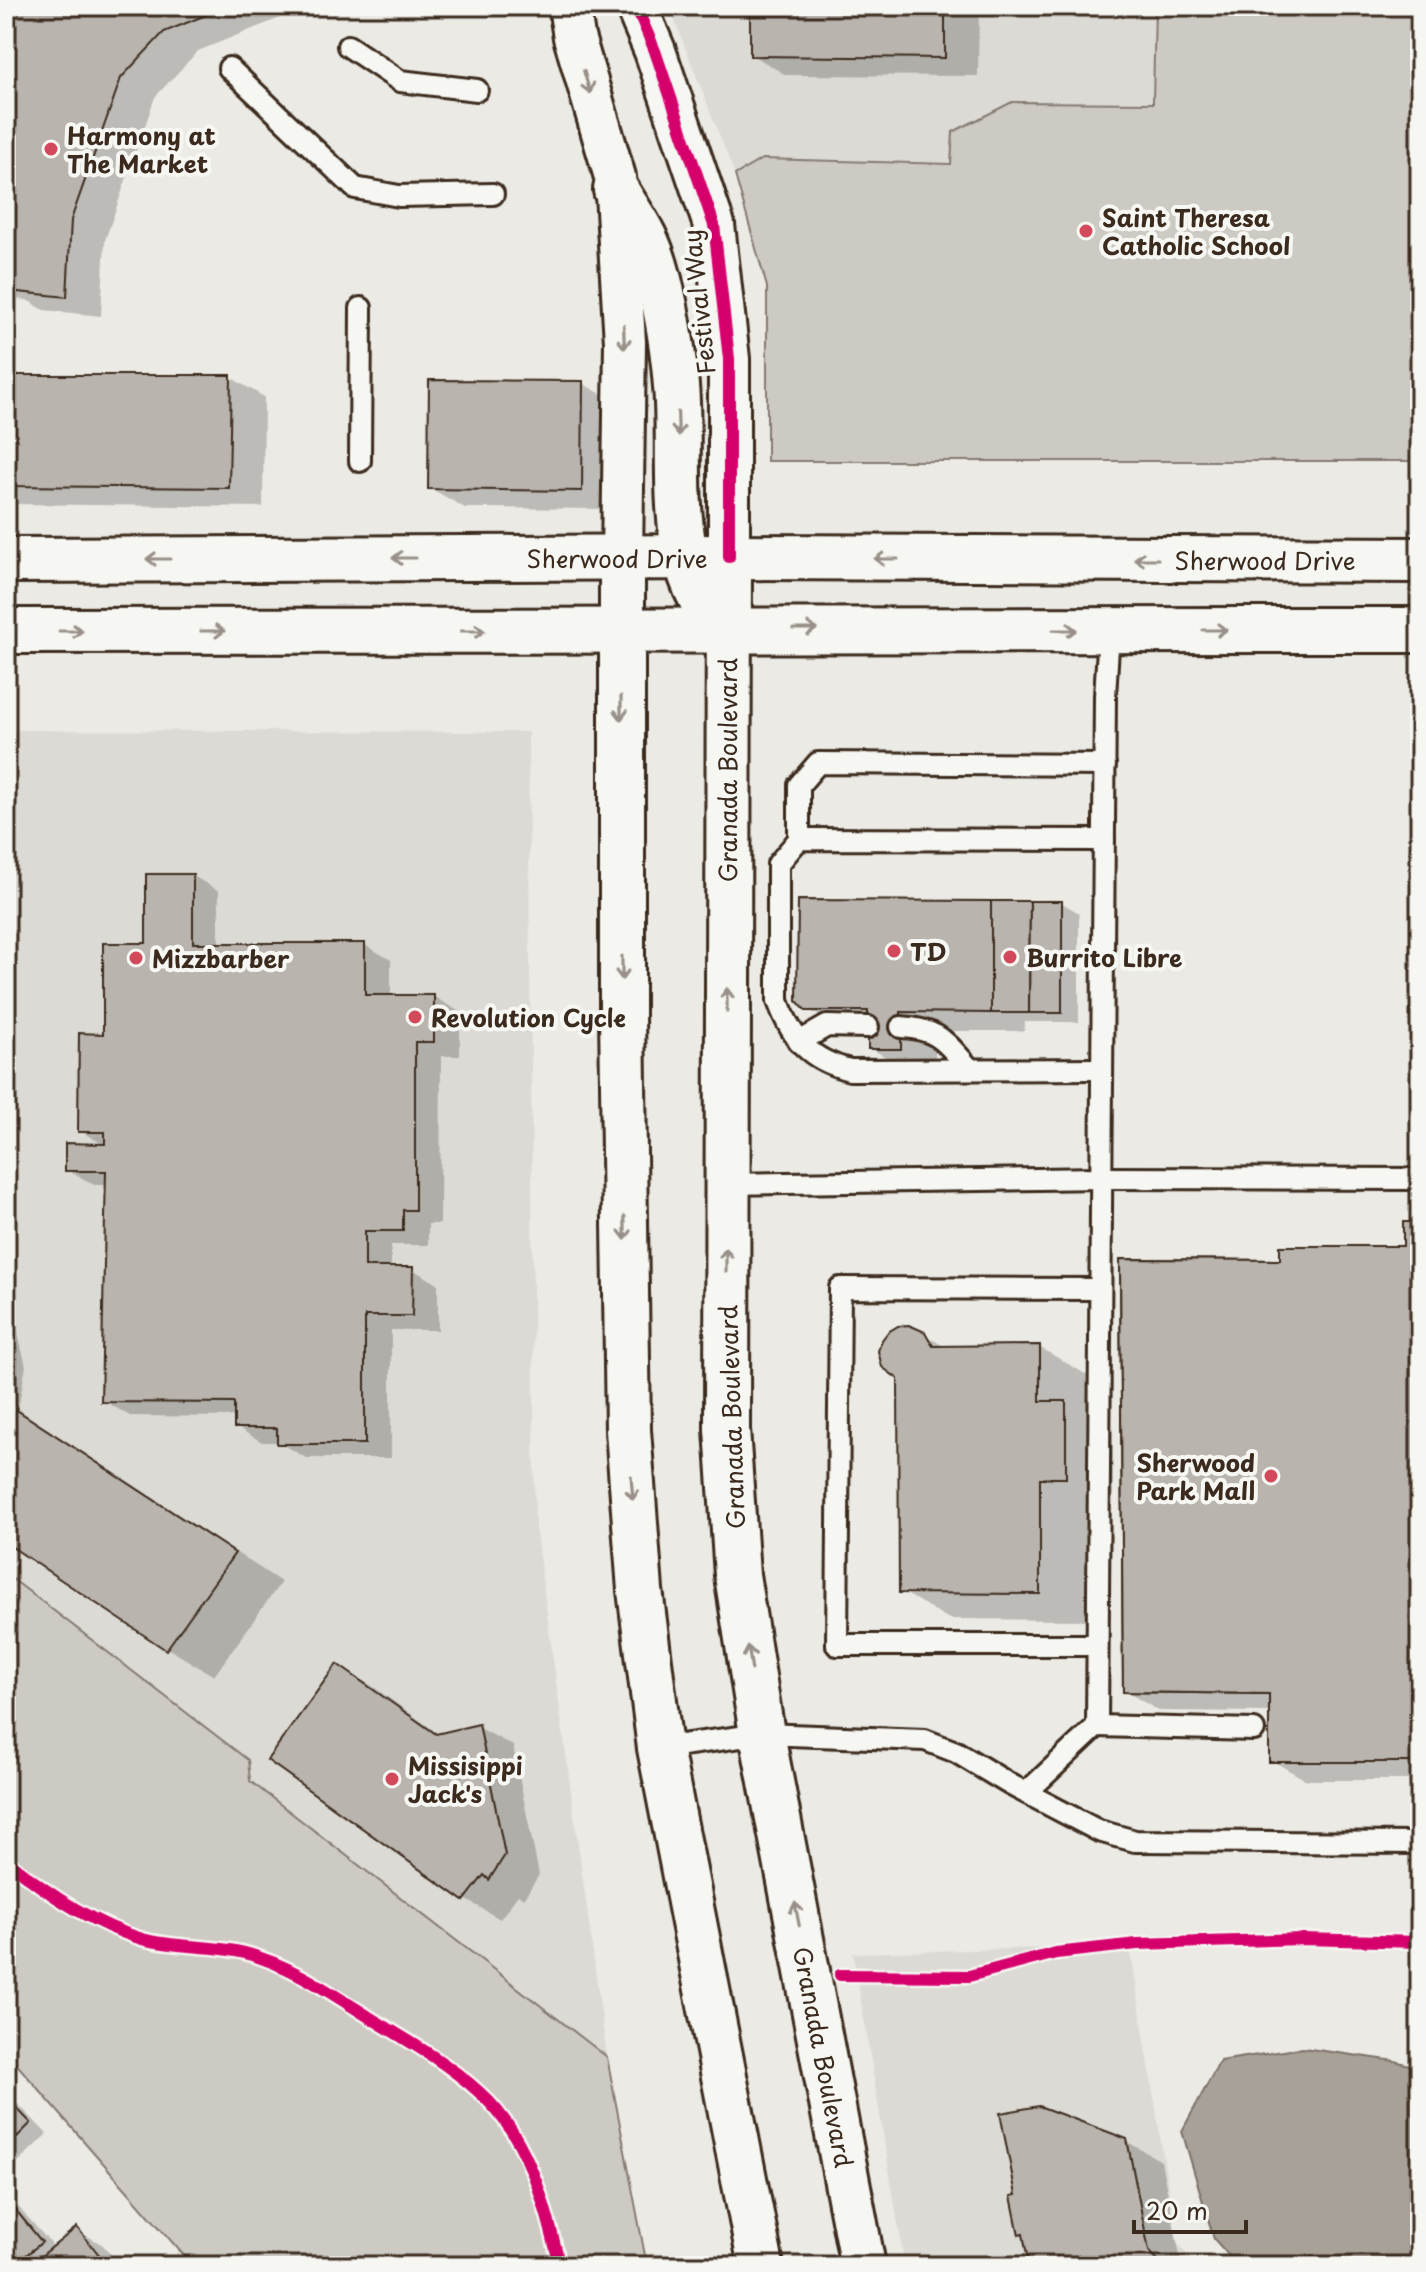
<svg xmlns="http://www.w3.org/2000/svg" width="1426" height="2272" viewBox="0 0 1426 2272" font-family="'Playpen Sans',sans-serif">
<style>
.built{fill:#dcdad4}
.green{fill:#cdcac4;stroke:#847a71;stroke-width:2}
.water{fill:#a8a198;stroke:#7c7167;stroke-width:2}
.shadow{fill:#0003}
.building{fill:#bab4ae;stroke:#3b2a1e;stroke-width:2}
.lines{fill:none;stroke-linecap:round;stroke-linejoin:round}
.service-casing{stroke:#3b2a1e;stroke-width:26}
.minor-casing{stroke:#3b2a1e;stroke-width:46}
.secondary-casing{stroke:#3b2a1e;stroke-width:50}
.service{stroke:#f6f6f2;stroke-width:20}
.minor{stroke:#f6f6f2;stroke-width:40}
.secondary{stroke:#f6f6f2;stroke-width:44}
.cycleway-casing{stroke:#f6f6f2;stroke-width:17}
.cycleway{stroke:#d6006c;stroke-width:12}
.oneway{stroke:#989088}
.poi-dot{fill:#d1495b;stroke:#f6f6f2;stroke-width:3}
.labels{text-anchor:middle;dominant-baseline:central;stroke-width:8;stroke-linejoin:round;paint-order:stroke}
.poi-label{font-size:24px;font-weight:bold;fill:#3b2a1e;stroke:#f6f6f2;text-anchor:start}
.street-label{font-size:24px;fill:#3b2a1e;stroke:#f6f6f2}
</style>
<rect width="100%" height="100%" fill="#ebeae5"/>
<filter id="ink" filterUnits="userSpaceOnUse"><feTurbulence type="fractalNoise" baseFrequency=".0125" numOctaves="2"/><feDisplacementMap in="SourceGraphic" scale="16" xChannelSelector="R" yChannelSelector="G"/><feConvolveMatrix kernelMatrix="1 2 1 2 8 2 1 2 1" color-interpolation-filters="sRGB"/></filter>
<g filter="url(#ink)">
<g class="built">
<polygon points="669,6 1420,6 1420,461 767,461 767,287 735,175"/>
<polygon points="6,730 528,732 535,1526 607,2057 6,1593"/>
<polygon points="1130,1946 1177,2243 1198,2266 905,2266 853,1953"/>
</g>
<g class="green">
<polygon points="1155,6 1420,6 1420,461 767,461 767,287 735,175 762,159 951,164 953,132 1012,102 1153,103"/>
<polygon points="6,1574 248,1760 250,1781 607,2057 647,2266 193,2266 6,2052"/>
</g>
<polygon class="water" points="1303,2048 1395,2061 1420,2068 1420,2266 1238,2266 1214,2239 1182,2131 1220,2061"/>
<g class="shadow">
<polygon points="13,6 310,6 198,51 155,97 105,240 101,316 44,310 27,300 6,298 6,28"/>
<polygon points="752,6 979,6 978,76 786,75 752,55"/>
<polygon points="6,377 230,377 264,397 263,507 9,504 6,502"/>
<polygon points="582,383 617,403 616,509 465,508 430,488"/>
<polygon points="193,876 219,891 219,945 365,945 391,960 391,997 434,997 460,1012 460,1056 441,1056 440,1224 428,1224 428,1245 391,1245 391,1269 412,1269 438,1284 438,1330 391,1330 391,1458 306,1458 279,1442 262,1442 236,1427 236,1417 130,1416 104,1401 108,1185 94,1185 67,1170 106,1146 80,1131 105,1036 148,945"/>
<polygon points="1062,903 1079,913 1079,1022 1025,1022 1024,1031 935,1031 935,1068 905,1068 870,1048 870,1030 842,1029 807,1009"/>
<polygon points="1420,1224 1420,1780 1306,1780 1271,1760 1271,1712 1159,1711 1125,1691 1282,1262 1405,1248"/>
<polygon points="6,1311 17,1330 26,1366 18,1409 281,1582 214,1676 167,1648 6,1541"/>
<polygon points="915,1329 947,1348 1039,1347 1087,1375 1087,1416 1113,1431 1113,1504 1087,1505 1087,1620 949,1619 901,1591"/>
<polygon points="338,1666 372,1686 440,1735 478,1727 513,1746 539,1875 524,1898 518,1895 500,1919 465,1899"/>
<polygon points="6,2097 19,2105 47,2134 17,2163 6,2157"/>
<polygon points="1126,2141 1161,2161 1182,2266 1031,2266 1026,2237 1020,2234"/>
<polygon points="6,2193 55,2248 77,2230 103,2245 120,2266 6,2266"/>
</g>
<g class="building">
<polygon points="11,6 228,6 164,32 121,78 71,220 67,297 8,291 9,282 6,282 6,22"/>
<polygon points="750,6 945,6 945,58 750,56"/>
<polygon points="6,375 231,375 229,488 6,486"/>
<polygon points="429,380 583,381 582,491 428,489"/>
<polygon points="146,874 193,874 193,943 365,943 365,995 434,995 434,1042 415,1042 415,1210 403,1210 403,1231 365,1231 365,1267 413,1267 412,1316 365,1316 365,1444 277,1444 277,1428 234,1428 234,1403 101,1402 106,1171 65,1171 65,1143 105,1144 105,1132 78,1132 79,1033 103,1034 103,943 146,943"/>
<polygon points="798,900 991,901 991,1013 901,1012 901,1049 868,1049 868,1011 806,1011 797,1001"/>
<polygon points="991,901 1030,901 1029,1013 991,1013"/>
<polygon points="1030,901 1062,901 1062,1013 1029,1013"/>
<polygon points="1403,1222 1420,1222 1420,1762 1269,1762 1269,1694 1123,1692 1120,1259 1280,1260 1280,1246 1403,1246"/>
<polygon points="1403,1222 1420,1222 1420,1762 1269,1762 1269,1694 1123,1692 1120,1259 1280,1260 1280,1246 1403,1246"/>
<polygon points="909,1325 925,1332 933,1346 1040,1345 1040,1401 1066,1401 1066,1478 1040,1478 1040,1594 899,1593 898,1379 882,1367 878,1351 882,1340 888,1332 898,1326"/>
<polygon points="6,1403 235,1553 166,1650 6,1543"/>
<polygon points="337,1664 436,1734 479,1724 505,1855 489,1880 484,1875 464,1901 267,1760"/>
<polygon points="6,2097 31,2123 6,2148"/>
<polygon points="1039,2106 1127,2139 1149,2251 1163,2266 1029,2266 1023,2234 1019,2235 1011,2196 1016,2195 1000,2113"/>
<polygon points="6,2198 42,2242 13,2266 6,2266"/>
<polygon points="77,2227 108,2266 29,2266"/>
</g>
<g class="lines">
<g class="service-casing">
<g id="service">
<polyline points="348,46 400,81 477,90"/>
<polyline points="229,68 355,188 399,196 493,194"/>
<polyline points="360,461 361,308"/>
<polyline points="799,839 799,785 818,763 1105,765"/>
<path d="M901,1027C940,1029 946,1043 970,1069"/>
<polyline points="799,1042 827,1026 868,1027"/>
<path d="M1102,1069L850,1070C810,1060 792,1040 778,1001V864L799,839L1104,840"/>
<polyline points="726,1184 1101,1178 1420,1179"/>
<polyline points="1097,1645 837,1645 840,1288 1100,1289"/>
<polyline points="1097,1726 1254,1730"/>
<polyline points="660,1748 762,1734 925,1740 956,1752 1011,1785 1099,1831 1135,1841 1420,1843"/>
<polyline points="1027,1792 1097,1726 1105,696 1109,631"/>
</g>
</g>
<g class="minor-casing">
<g id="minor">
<polyline points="569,6 574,37 615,177 625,342 622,559"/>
<polyline points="636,6 655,51 714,225 729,359 729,557"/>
</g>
</g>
<g class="secondary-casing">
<g id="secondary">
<path d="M616,190C625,206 636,221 644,237C662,272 673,346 676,386C683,461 662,577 727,630"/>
<polyline points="729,557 727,1429 737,1575 762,1734 863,2266"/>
<polyline points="622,559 622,1015 628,1430 640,1590 660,1748 761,2266"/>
<polyline points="6,560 729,557 1420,560"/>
<polyline points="6,631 1420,630"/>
</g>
</g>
<use href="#service" class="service"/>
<use href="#minor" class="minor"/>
<use href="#secondary" class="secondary"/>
<g class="cycleway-casing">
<g id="cycleway">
<polyline points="636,6 655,51 714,225 729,359 729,557"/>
<path d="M6,1860C45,1892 93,1924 142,1939C175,1948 212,1945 245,1953C291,1965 329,1992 369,2017C407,2040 446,2062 479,2092C529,2136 545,2205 560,2266"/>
<polyline points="840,1975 969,1976 1056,1953 1137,1944 1302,1939 1420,1942"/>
</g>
</g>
<use href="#cycleway" class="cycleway"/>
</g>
<defs><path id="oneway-shaft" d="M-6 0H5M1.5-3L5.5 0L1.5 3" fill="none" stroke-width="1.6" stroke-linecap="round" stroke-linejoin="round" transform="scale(2)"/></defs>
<g class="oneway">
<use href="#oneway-shaft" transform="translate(587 82) rotate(74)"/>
<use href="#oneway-shaft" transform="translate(624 337) rotate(88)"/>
<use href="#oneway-shaft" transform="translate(678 424) rotate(88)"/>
<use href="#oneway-shaft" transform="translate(404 558) rotate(-180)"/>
<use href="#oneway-shaft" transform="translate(158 559) rotate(180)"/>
<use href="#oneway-shaft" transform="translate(886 559) rotate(-180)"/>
<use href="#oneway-shaft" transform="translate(1146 559) rotate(-180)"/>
<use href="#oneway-shaft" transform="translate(805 629)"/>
<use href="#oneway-shaft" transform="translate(1065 630)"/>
<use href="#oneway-shaft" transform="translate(1215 630)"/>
<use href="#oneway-shaft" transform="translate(71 631)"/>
<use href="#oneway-shaft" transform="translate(213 631)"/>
<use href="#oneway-shaft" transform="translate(473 631)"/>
<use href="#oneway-shaft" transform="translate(621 708) rotate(90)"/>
<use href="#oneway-shaft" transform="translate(622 968) rotate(90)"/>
<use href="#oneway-shaft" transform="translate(727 1000) rotate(-90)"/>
<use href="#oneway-shaft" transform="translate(625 1228) rotate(89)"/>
<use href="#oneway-shaft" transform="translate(726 1260) rotate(-90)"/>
<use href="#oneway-shaft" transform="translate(632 1488) rotate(86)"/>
<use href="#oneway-shaft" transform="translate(750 1658) rotate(-99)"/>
<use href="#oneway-shaft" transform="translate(797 1914) rotate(-101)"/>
</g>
</g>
<g class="poi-dot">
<circle cx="51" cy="149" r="8"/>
<circle cx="1086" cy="231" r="8"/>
<circle cx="894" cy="951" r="8"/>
<circle cx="1010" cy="957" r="8"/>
<circle cx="136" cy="958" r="8"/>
<circle cx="415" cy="1017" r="8"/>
<circle cx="1271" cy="1476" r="8"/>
<circle cx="392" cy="1779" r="8"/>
</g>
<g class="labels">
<g class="poi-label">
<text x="67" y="135">Harmony at<tspan x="67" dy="28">The Market</tspan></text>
<text x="1102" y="217">Saint Theresa<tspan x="1102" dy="28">Catholic School</tspan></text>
<text x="910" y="951">TD</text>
<text x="1026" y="957">Burrito Libre</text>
<text x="152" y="958">Mizzbarber</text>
<text x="431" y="1017">Revolution Cycle</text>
<text x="1255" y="1462" text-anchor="end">Sherwood<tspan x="1255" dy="28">Park Mall</tspan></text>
<text x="408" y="1765">Missisippi<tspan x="408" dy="28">Jack's</tspan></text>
</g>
<g class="street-label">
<text transform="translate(698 302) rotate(-96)">Festival Way</text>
<text x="617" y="558">Sherwood Drive</text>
<text x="1265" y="560">Sherwood Drive</text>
<text transform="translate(727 770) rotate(-90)">Granada Boulevard</text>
<text transform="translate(731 1417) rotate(-92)">Granada Boulevard</text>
<text transform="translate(824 2057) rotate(79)">Granada Boulevard</text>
</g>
</g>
<rect width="1426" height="2272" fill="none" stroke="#f6f6f2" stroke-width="32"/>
<rect x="16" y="16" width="1394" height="2240" fill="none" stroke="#3b2a1e" stroke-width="3" filter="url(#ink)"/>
<path d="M1134 2220v12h112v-12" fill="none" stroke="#3b2a1e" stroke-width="4"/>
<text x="1146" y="2220" font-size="24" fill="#3b2a1e" stroke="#f6f6f2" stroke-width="6" paint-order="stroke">20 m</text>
</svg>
